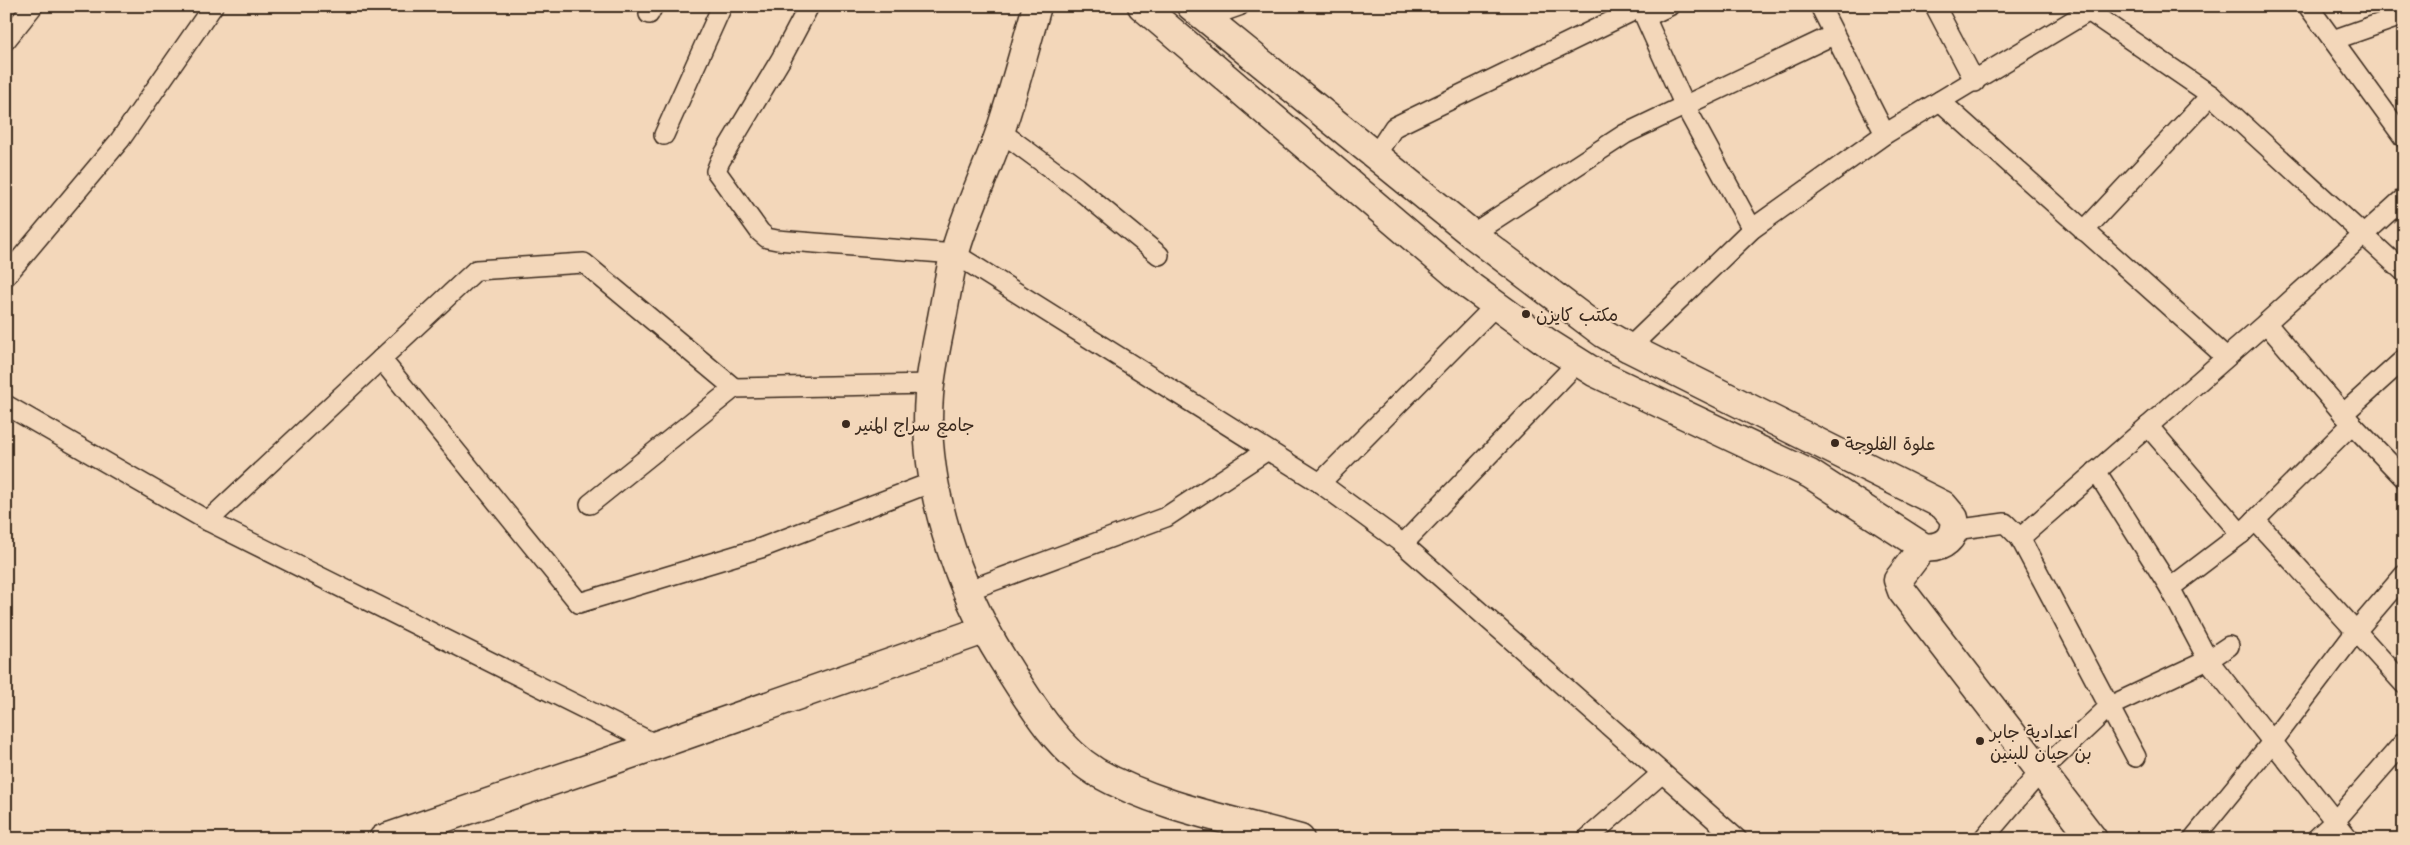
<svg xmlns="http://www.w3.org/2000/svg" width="2410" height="845" viewBox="0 0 2410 845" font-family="Mali,'Playpen Sans Arabic',sans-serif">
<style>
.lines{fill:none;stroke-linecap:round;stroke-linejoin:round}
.street-casing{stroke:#3b2a1e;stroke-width:22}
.secondary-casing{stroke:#3b2a1e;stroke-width:31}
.street{stroke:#f3d7ba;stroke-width:19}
.secondary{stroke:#f3d7ba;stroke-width:28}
.poi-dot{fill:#3b2a1e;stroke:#f3d7ba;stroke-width:2}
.labels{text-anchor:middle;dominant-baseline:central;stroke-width:4;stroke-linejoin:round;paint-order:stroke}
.poi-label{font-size:18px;fill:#3b2a1e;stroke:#f3d7ba;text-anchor:start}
</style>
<rect width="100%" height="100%" fill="#f3d7ba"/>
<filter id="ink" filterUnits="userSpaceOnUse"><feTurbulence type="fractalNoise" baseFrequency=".02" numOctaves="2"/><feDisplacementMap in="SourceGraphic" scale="10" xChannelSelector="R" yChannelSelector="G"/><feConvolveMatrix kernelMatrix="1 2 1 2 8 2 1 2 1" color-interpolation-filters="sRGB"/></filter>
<g filter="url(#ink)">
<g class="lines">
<g class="street-casing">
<g id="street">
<polyline points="809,6 781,59 720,161 716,171 760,232 767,238 777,240 955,254 1320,483 1403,544 1737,839"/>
<polyline points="1640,6 1684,104 1752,229"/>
<polyline points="1820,6 1885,134"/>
<polyline points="1935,6 1975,82"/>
<polyline points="2081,6 2211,95 2404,272"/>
<polyline points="2308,6 2404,138"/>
<polyline points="649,14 653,6"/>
<polyline points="1646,17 1669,6"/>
<polyline points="1205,18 1239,6"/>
<polyline points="6,40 33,6"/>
<polyline points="2333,40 2404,15"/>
<polyline points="1940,101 2226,357"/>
<polyline points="1000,131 1076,187 1159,255"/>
<polyline points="664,135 722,6"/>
<polyline points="1375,156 1394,127 1641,7"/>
<polyline points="2084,231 2211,95"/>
<polyline points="1472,234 1625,134 1833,35"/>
<polyline points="6,276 120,140 213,6"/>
<polyline points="2266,323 2352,424 2404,478"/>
<polyline points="1629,348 1752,229 1885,134 2089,11"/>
<polyline points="381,359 579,603 761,548 935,481"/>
<polyline points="6,405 208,521 657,745"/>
<polyline points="2343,414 2404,359"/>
<polyline points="2148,426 2241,534"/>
<polyline points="2096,471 2170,588 2208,660 2349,839"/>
<polyline points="1320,483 1495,306"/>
<polyline points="590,504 734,388 931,384"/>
<polyline points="2255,520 2404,684"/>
<polyline points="208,521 476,270 584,263 734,388"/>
<polyline points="1954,530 2005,523 2020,538 2266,323 2404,198"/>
<polyline points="2020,538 2136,757"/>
<polyline points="1403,544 1578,362"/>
<polyline points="2170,588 2241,534 2352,424"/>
<polyline points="966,591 1166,517 1266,451"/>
<polyline points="1587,839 1661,774"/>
<polyline points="1983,839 2040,772 2110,706 2208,660 2229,646"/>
<polyline points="2193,839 2273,741 2357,630 2404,575"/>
<polyline points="2316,839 2336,820 2404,742"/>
</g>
</g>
<g class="secondary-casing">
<g id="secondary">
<path d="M1037,6C1025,48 1014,91 1000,132C986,173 965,214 954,256C949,276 946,297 942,318C937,343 931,369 929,395C922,482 957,587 1003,660C1028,699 1055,747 1096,772C1158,807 1232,820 1300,839"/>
<path d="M1142,6L1471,287L1548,343L1594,372L1810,474L1923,547C1942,550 1957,538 1954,518L1943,505L1629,348L1603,333L1472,234L1191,6"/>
<polyline points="1923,547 1898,580 1902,591 2093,839"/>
<polyline points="383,839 657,745 984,630"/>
</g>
</g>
<use href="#street" class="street"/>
<use href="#secondary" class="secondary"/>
</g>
</g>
<g class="poi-dot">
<circle cx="1526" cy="314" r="5"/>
<circle cx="846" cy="424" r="5"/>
<circle cx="1835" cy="443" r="5"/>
<circle cx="1980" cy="741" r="5"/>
</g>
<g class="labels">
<g class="poi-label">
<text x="1536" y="314">مكتب كايزن</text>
<text x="856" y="424">جامع سراج المنير</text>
<text x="1845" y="443">علوة الفلوجة</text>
<text x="1990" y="731">اعدادية جابر<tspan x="1990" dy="21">بن حيان للبنين</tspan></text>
</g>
</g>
<rect width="2410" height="845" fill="none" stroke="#f3d7ba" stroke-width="25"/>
<rect x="12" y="12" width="2385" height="820" fill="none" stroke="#3b2a1e" stroke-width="2" filter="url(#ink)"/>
</svg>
